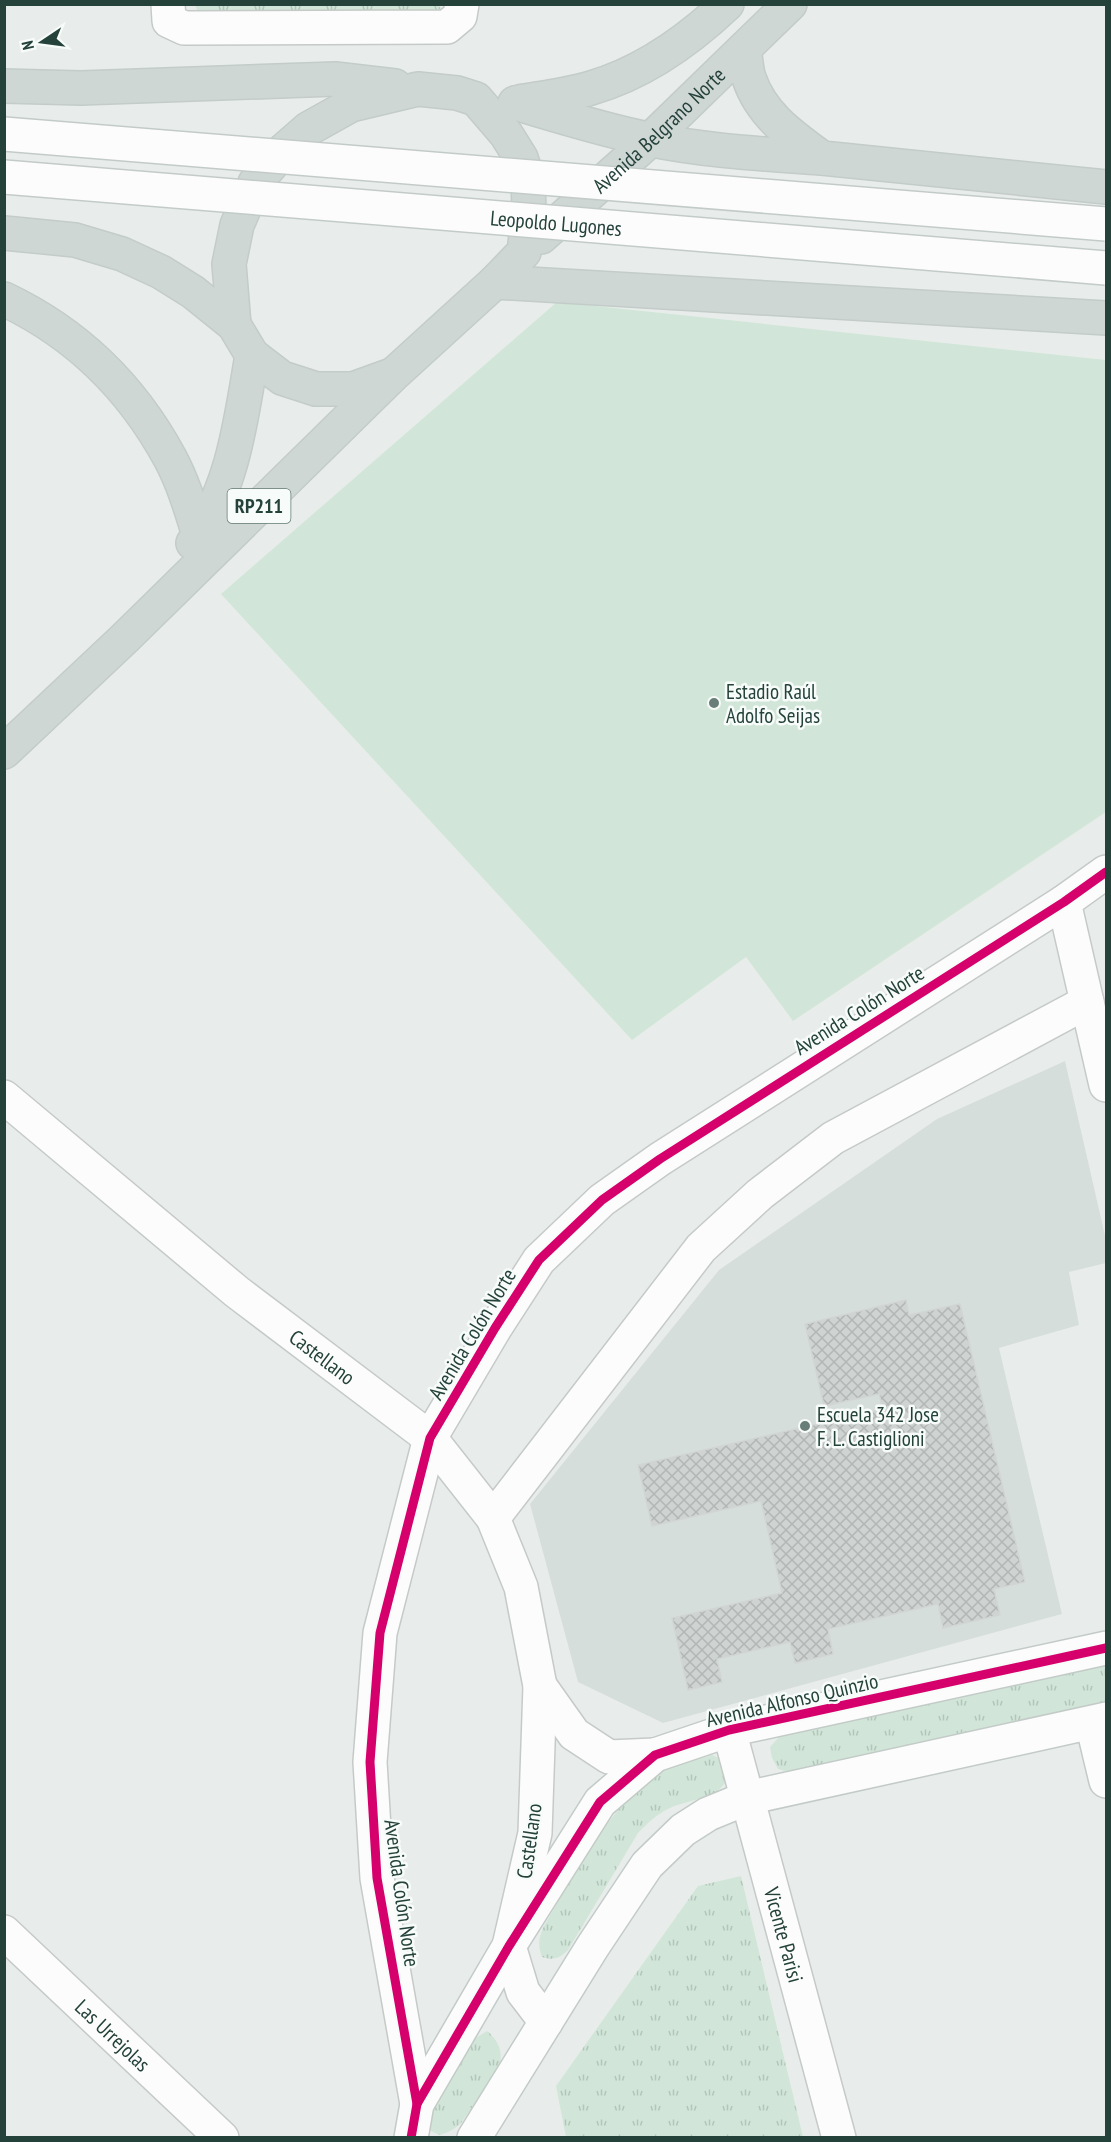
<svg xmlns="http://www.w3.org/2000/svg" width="1111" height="2142" viewBox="0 0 1111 2142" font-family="'PT Sans Narrow',sans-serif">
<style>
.built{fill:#d6dedb}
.grass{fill:url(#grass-tufts)}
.garden{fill:#d1e6d8}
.building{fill:url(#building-cross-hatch);stroke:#d1d6d4;stroke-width:1.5}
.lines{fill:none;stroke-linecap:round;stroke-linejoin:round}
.street-casing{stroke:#c5cac8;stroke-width:36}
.secondary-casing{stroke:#c3cbc8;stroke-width:36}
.primary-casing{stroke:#c3ccc9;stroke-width:36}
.street{stroke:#fcfcfc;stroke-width:33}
.secondary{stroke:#fcfcfc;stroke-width:33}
.primary{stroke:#cfd7d5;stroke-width:33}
.secondary-bridge-casing{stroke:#c3cbc8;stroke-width:36;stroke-linecap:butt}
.secondary-bridge{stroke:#fcfcfc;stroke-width:33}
.cycleway-casing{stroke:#f7fbf9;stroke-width:13}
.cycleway{stroke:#d6006c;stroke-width:9}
.poi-dot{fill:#697e78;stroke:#f7fbf9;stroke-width:2}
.labels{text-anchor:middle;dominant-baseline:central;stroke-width:5;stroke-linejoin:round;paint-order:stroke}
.shield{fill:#f7fbf9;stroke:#637a73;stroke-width:1.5}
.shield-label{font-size:20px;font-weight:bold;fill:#24423a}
.street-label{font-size:21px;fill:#24423a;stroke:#f7fbf9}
.poi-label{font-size:21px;fill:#24423a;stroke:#f7fbf9;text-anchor:start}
</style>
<defs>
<pattern id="grass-tufts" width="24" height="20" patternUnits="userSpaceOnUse" patternTransform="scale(1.5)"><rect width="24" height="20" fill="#d1e6d8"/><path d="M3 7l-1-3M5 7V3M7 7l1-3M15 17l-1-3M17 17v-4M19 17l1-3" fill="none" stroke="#b3c6ba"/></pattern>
<pattern id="building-cross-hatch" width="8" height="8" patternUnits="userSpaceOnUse" patternTransform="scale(1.5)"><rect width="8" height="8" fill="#cfd4d2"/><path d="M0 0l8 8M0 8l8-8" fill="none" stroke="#b2b7b5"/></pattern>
</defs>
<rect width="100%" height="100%" fill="#e8edeb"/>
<polygon class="built" points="1065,1061 1106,1240 1106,1263 1069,1272 1079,1325 999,1348 1062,1614 663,1723 578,1682 530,1504 719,1270 937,1119"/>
<g class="grass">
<polygon points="436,4 441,8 430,18 197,10 195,5"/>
<polygon points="1106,1659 1106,1703 807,1772 792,1773 778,1769 772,1758 770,1747 779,1737 792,1729"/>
<path d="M712,1755L721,1759L729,1775C720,1801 689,1798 668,1809C656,1815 648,1823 638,1833L568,1950C560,1958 554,1961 542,1957C537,1944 539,1936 545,1924C575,1875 614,1794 668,1769C681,1762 698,1760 712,1755Z"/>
<polygon points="741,1876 803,2137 566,2137 556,2086 698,1886"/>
<path d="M487,2031C497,2039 503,2050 500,2064C498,2071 466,2117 460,2124C454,2130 447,2133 439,2135L431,2131L427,2124L430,2101L474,2039Z"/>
</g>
<polygon class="garden" points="557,302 1106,360 1106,812 793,1021 746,957 632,1040 221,594"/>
<polygon class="building" points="906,1300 909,1315 960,1304 1025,1582 994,1589 1000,1615 943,1628 938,1604 828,1629 833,1654 795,1663 790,1642 717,1659 722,1682 688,1690 672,1618 782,1593 761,1501 652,1526 638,1465 883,1409 879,1394 824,1406 805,1324"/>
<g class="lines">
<g class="street-casing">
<g id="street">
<polyline points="168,4 169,21 184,28 447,27 460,16 462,4"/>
<polyline points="1064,902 1106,1085"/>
<path id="s1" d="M4,1097L237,1292L430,1438L493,1518L521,1587L540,1686L535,1833L509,1946L523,1992L546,2022"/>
<polyline points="493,1518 701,1248 760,1194 833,1138 1087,1002"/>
<polyline points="540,1686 574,1734 609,1757 655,1755"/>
<polyline points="1092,1723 1106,1781"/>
<path id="s2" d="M729,1730L839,2138"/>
<path id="s3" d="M4,1932L222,2138"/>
<polyline points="417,2104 377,1878 370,1762 380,1633 430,1438 495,1328 539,1260 602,1200 660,1159 1064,902 1106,872"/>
</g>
</g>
<g class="secondary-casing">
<g id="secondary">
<polyline points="411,2138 417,2104 509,1946 600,1802 655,1755 729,1730 1106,1648"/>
<polyline points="474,2138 593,1946 647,1865 683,1830 708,1814 747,1798 1106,1719"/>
</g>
</g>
<g class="primary-casing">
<g id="primary">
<path d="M744,49C746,59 746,69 749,78C761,115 792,136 822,158L1106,187"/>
<polyline points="4,86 81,88 335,79 395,86"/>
<path d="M519,102C542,98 568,95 591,88C643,73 688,41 727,4"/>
<path d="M515,103C559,116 603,130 648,139C705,151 764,154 822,158"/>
<polyline points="4,233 75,240 122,254 161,272 193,292 234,325 252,355 282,378 316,389 353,389 389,376"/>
<path id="s4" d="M541,237L650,140L790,4"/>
<polyline points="495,282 1106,318"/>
<path d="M4,299C76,333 132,388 170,458C183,482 191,509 199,535"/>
<path d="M193,543C233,489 241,420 252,355"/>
<polyline points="4,752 125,638 394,374 495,282 524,252 529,211 528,180 521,158 506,134 476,99 457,93 418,89 351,105 308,129 284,150 255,183 237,225 229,264 234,325"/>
</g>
</g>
<use href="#street" class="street"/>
<use href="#secondary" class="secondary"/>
<use href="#primary" class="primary"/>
<g class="secondary-bridge-casing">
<g id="secondary-bridge">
<polyline points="4,134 1106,224"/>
<path id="s5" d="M4,177L1106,268"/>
</g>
</g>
<use href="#secondary-bridge" class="secondary-bridge"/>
<g class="cycleway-casing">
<g id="cycleway">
<polyline points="417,2104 377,1878 370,1762 380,1633 430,1438 495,1328 539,1260 602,1200 660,1159 1064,902 1106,872"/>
<polyline points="411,2138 417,2104 509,1946 600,1802 655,1755 729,1730 1106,1648"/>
</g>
</g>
<use href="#cycleway" class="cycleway"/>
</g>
<g class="poi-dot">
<circle cx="714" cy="703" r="6"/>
<circle cx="805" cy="1426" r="6"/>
</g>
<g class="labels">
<rect class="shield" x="227.5" y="489" width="63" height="34" rx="4.5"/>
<g class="shield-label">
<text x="259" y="506">RP211</text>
</g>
<g class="street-label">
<text stroke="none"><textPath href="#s4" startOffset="159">Avenida Belgrano Norte</textPath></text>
<text stroke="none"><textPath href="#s5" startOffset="554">Leopoldo Lugones</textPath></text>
<text transform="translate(859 1010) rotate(-32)">Avenida Colón Norte</text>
<text transform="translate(472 1334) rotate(-59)">Avenida Colón Norte</text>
<text stroke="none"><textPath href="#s1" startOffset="411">Castellano</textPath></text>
<text transform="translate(792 1700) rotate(-13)">Avenida Alfonso Quinzio</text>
<text transform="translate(529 1841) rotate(-82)">Castellano</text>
<text transform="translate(402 1893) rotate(82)">Avenida Colón Norte</text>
<text stroke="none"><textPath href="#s2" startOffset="212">Vicente Parisi</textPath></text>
<text stroke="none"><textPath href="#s3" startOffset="150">Las Urrejolas</textPath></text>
</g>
<g class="poi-label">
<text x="726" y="691">Estadio Raúl<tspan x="726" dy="24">Adolfo Seijas</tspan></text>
<text x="817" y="1414">Escuela 342 Jose<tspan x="817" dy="24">F. L. Castiglioni</tspan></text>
</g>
</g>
<rect width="1111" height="2142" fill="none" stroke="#24423a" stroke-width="12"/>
<g transform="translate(42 42) rotate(257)" stroke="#f7fbf9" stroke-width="4.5" paint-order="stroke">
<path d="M0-4.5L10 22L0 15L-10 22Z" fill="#24423a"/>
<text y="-9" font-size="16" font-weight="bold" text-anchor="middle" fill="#24423a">N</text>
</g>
</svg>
